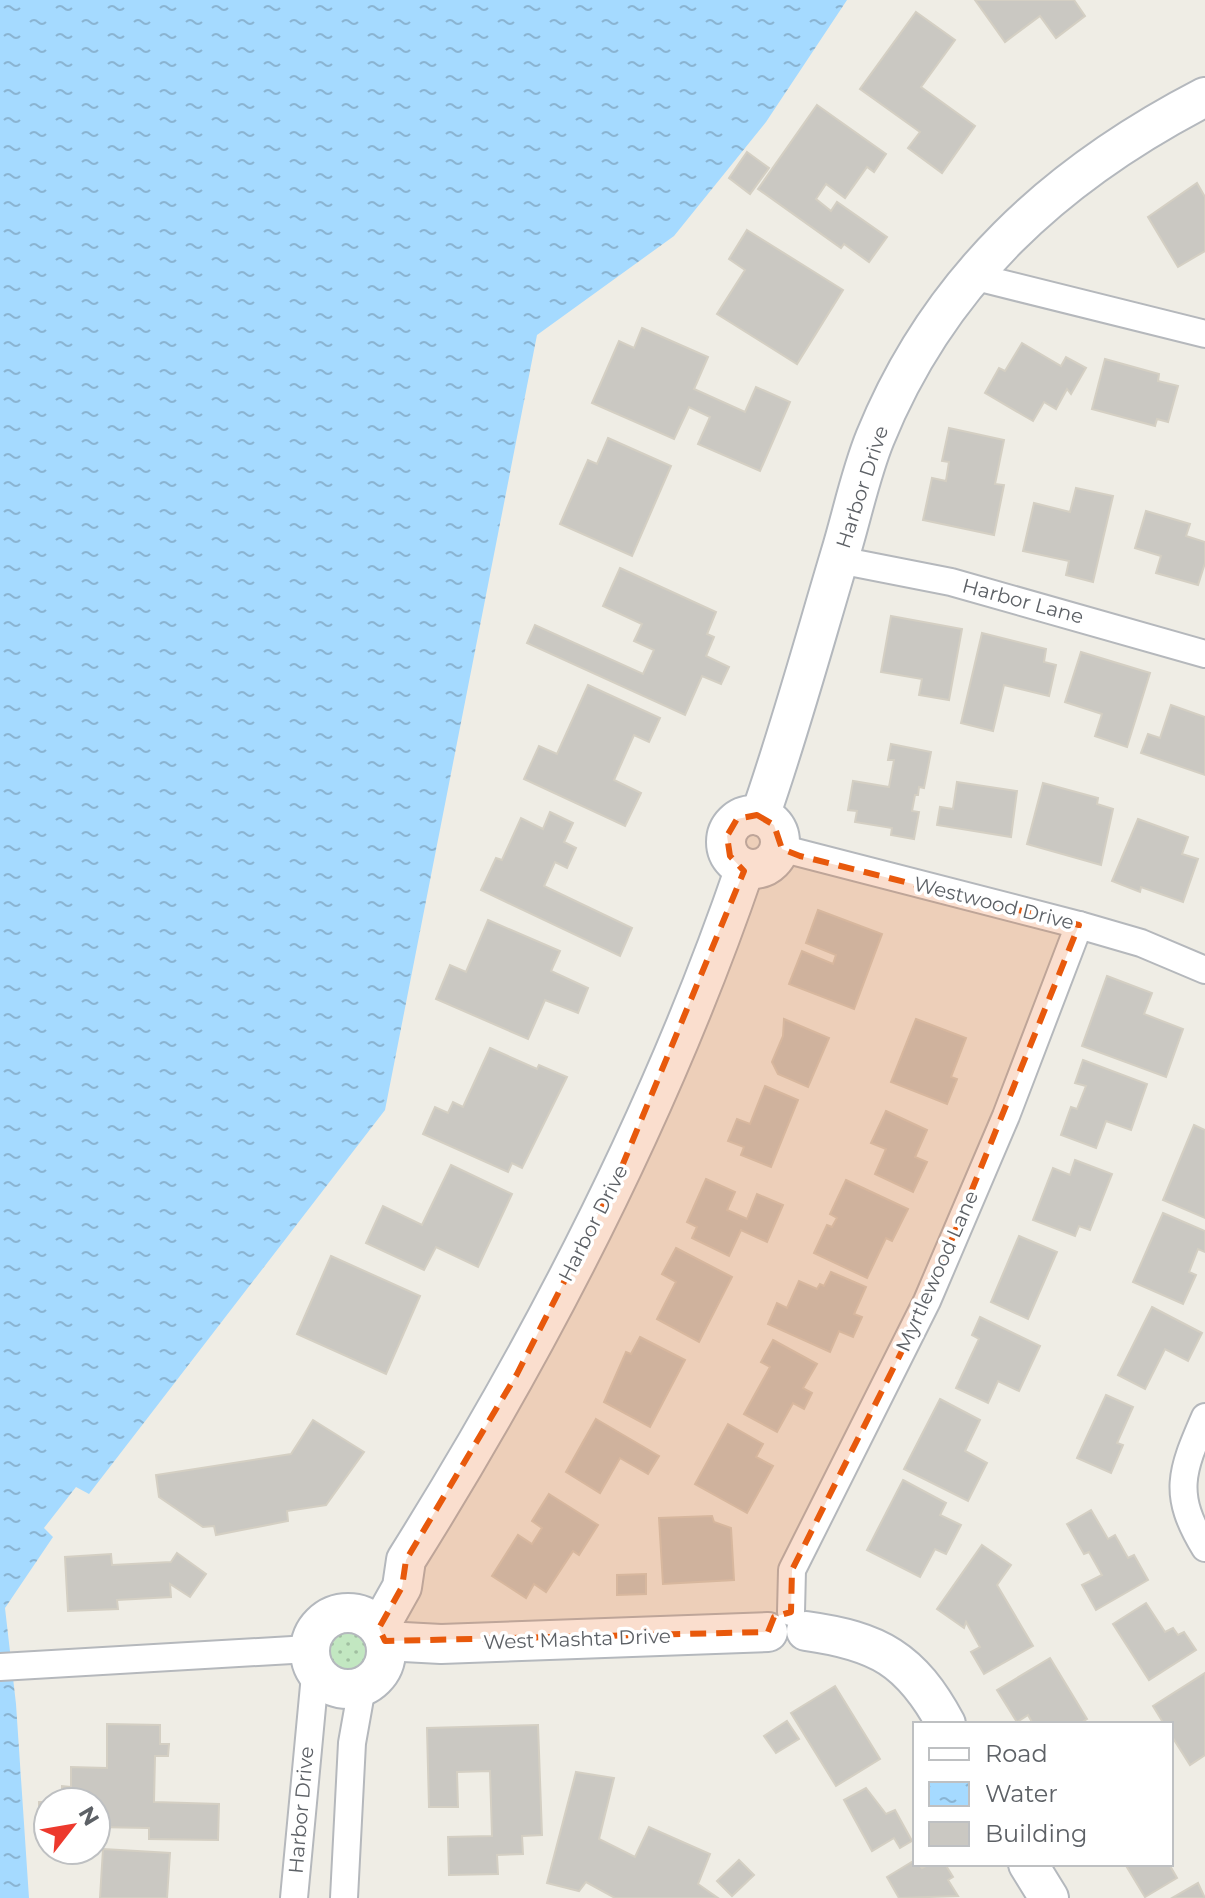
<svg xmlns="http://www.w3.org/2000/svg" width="1205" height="1898" viewBox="0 0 1205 1898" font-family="Montserrat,sans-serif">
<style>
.green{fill:url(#green-dots)}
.water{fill:url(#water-ripples)}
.building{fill:#cac8c2;stroke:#d4cfc3;stroke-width:2}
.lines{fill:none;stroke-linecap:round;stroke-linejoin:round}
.street-casing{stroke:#b5b8bc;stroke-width:30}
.secondary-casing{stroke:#b4b8bd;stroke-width:42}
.street{stroke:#fff;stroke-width:26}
.secondary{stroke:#fff;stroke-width:38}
.marked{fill:#e8590c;fill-opacity:0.2;stroke:#e8590c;stroke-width:6;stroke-dasharray:16 10;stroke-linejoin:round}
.labels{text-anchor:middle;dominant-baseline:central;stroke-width:7;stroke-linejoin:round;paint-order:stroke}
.street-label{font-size:20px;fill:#5d6166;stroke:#fff}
</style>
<defs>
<pattern id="green-dots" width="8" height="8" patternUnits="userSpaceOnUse" patternTransform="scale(2)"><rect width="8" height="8" fill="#c2e7c1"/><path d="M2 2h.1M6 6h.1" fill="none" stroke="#a1bfa1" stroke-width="1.8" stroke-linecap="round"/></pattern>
<pattern id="water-ripples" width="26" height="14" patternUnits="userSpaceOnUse" patternTransform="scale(2)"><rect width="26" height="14" fill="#a5daff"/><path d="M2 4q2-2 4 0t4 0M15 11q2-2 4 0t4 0" fill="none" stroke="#8ab4d2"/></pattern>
</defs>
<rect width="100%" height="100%" fill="#efede5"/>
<circle class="green" cx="349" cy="1650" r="19"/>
<polygon class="water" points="0,0 847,0 766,122 674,236 537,335 385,1110 89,1494 76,1487 44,1528 53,1537 5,1608 16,1704 29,1898 0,1898"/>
<g class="building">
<polygon points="975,0 1074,0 1085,16 1056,38 1040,16 1005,42"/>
<polygon points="916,12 955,40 921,87 975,126 942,173 908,148 920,132 860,89"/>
<polygon points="817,105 886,154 874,172 867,167 845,198 826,184 816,199 831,211 837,202 887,237 869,262 844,244 841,248 758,189"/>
<polygon points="747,152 769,168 750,194 729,178"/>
<polygon points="1197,183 1205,197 1205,251 1178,267 1148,217"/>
<polygon points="747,230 843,290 797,364 717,314 745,270 729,259"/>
<polygon points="642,328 708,357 694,389 745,412 756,387 790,402 760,471 698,444 710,417 689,407 674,439 592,403 619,341 634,348"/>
<polygon points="1022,343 1061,366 1066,357 1086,368 1071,394 1067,389 1056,409 1044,402 1033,421 985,393 999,368 1005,371"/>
<polygon points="1105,359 1159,374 1158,381 1178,386 1168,422 1157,419 1155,426 1092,409"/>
<polygon points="949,428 1004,440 995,484 1004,485 994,535 923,520 932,478 946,481 949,462 942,461"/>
<polygon points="608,438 671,466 632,556 560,524 588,460 597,464"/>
<polygon points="1076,488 1113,496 1093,582 1066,575 1069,561 1023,551 1034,503 1070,512"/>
<polygon points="1146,511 1190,524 1186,536 1205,542 1205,563 1198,585 1156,573 1161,556 1135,548"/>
<polygon points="620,568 716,612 707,634 714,637 706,656 729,667 721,684 702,676 685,715 527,643 535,625 643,674 654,650 634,641 642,624 603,606"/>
<polygon points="891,616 962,629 949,700 919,695 922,679 881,672"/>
<polygon points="982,633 1046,649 1044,662 1056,665 1049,696 1004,685 993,731 961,723"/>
<polygon points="1081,652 1150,673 1127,747 1095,736 1102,714 1065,702"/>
<polygon points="588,685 660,718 649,742 634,735 614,780 641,793 625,826 524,779 539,746 557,754"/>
<polygon points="1171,705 1205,717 1205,775 1141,753 1148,734 1160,738"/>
<polygon points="891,744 931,752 924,788 919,787 918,795 915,795 912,811 919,812 914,839 891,835 892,828 855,822 857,811 848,810 853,781 889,787 894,760 888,760"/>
<polygon points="957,782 1017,791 1011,837 937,825 940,807 953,809"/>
<polygon points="1043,783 1098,798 1097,804 1113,809 1101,865 1027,844"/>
<polygon points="550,812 573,823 564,842 576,848 567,868 555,862 544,886 632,928 620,956 481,890 496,858 502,860 521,818 543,829"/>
<polygon points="1138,819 1188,837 1182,854 1198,859 1183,902 1141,887 1140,892 1112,881"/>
<polygon points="818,910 882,934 854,1009 789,984 802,951 833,964 836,955 806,943"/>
<polygon points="488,920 560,951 551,971 588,988 578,1013 545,1000 528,1039 436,999 450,965 466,972"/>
<polygon points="1107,976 1152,993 1144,1014 1183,1029 1166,1077 1082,1046"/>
<polygon points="784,1019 829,1038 808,1087 778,1074 772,1062 783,1036"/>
<polygon points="916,1019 966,1038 951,1077 957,1079 947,1104 891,1082"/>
<polygon points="490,1048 537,1069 539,1065 567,1077 522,1168 512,1163 508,1172 423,1134 435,1107 448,1113 453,1102 463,1107"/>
<polygon points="1083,1060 1147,1084 1131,1130 1106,1121 1096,1148 1061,1135 1071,1107 1077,1109 1086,1086 1075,1083"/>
<polygon points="765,1086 798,1100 771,1167 741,1155 744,1147 728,1141 737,1119 750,1124"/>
<polygon points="886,1111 927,1130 915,1157 927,1162 913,1192 875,1174 886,1149 871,1143"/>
<polygon points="1194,1125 1205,1130 1205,1218 1163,1200"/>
<polygon points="1075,1160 1112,1174 1090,1230 1079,1226 1075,1236 1033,1220 1053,1168 1070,1175"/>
<polygon points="451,1165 512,1194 478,1267 436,1247 424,1270 366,1243 383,1206 422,1225"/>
<polygon points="706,1179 735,1192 727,1210 747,1219 757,1194 783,1205 767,1242 741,1230 729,1256 692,1238 697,1227 687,1222"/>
<polygon points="846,1180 908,1209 892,1241 886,1238 867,1278 814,1253 827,1225 832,1227 837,1218 830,1214"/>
<polygon points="1163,1213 1205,1231 1205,1252 1198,1249 1189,1272 1196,1275 1183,1304 1133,1282"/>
<polygon points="1019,1236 1057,1252 1028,1319 991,1302"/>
<polygon points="676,1248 732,1277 699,1342 657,1319 676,1282 662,1274"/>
<polygon points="331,1256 420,1296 386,1374 297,1334"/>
<polygon points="831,1272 866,1287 854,1314 862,1317 853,1337 839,1331 830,1352 768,1324 777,1303 787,1308 799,1281 817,1289 820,1284 824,1286"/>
<polygon points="1152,1307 1202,1333 1188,1361 1165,1349 1145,1389 1118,1375"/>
<polygon points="980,1317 1040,1346 1019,1391 998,1381 988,1403 956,1388 979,1339 972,1335"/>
<polygon points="640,1337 685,1360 650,1427 604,1402 626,1352 631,1354"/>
<polygon points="773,1340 817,1364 803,1388 812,1393 804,1409 793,1403 777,1432 744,1414 770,1367 761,1362"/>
<polygon points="1106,1395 1133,1407 1117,1443 1123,1445 1111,1473 1077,1458"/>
<polygon points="940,1399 980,1420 965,1451 987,1463 968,1501 904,1469"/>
<polygon points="596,1419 659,1456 648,1474 620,1458 600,1493 566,1472"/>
<polygon points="313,1420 364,1452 326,1505 287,1511 288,1521 216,1535 214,1526 203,1527 159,1497 156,1475 291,1454"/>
<polygon points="728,1424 763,1444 756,1457 773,1466 747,1513 695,1484"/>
<polygon points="903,1480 946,1503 940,1515 961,1525 946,1554 935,1549 920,1577 867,1550"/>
<polygon points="549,1494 598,1525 579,1555 573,1551 546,1592 534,1584 526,1598 492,1576 518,1535 532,1544 542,1528 532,1521"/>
<polygon points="1091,1510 1108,1539 1115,1535 1128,1558 1134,1555 1148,1580 1096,1610 1082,1585 1102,1575 1089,1552 1084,1554 1067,1524"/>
<polygon points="712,1516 714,1522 731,1528 734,1580 663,1584 659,1518"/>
<polygon points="982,1545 1011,1565 997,1585 1033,1646 984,1674 971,1652 980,1647 966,1622 964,1628 937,1609"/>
<polygon points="177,1553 206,1574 190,1597 170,1584 171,1597 117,1600 118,1609 68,1611 65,1557 111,1554 112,1565 171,1562"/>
<polygon points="646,1574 646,1594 617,1595 617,1575"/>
<polygon points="1146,1603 1165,1632 1173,1628 1178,1635 1184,1632 1196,1650 1149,1680 1113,1624"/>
<polygon points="1050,1658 1087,1719 1079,1724 1033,1724 1028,1715 1017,1722 997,1690"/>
<polygon points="1205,1673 1205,1755 1190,1765 1171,1735 1171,1724 1164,1724 1153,1706"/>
<polygon points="835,1686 880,1759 836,1786 791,1713"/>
<polygon points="787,1721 799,1739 776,1753 764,1736"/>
<polygon points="107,1724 160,1725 160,1744 169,1744 168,1756 155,1756 154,1802 219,1804 218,1840 149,1839 149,1828 96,1827 96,1802 62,1802 62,1786 71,1787 71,1767 107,1768"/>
<polygon points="538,1725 542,1835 522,1836 523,1854 497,1855 498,1874 449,1875 448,1837 492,1836 490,1771 457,1772 458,1807 429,1807 427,1728"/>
<polygon points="576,1772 614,1778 599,1839 635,1857 649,1827 710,1854 698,1884 718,1898 615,1898 586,1882 579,1891 547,1883"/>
<polygon points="866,1788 886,1814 895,1810 912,1841 900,1848 894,1838 872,1851 844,1800"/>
<polygon points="39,1802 53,1802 48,1802 48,1826 39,1826"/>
<polygon points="103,1849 170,1853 167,1898 100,1898"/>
<polygon points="739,1860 754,1875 732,1896 717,1881"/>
<polygon points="915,1860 922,1868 930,1864 945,1864 953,1877 948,1880 958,1896 899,1898 887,1877"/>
<polygon points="1125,1864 1169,1864 1177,1878 1145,1897"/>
<polygon points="1198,1883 1205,1898 1172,1898"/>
</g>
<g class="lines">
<g class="street-casing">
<g id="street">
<polyline points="972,276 1205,334"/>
<polyline points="839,560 951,582 1205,654"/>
<polyline points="780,848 1079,925 1141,943 1205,970"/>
<path d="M1205,1417C1181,1472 1172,1494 1205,1548"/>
<polyline points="791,1612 792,1570 927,1301 1006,1116 1079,925"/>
<polyline points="0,1667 309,1649"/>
<polyline points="294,1898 315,1675"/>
<polyline points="344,1898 352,1743 362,1687"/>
</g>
</g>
<g class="secondary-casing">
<g id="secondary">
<circle cx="753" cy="842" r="27"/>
<path d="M760,816C790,730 814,642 840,555C852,516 860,475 875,438C939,280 1056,174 1205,97"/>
<circle cx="348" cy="1651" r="38"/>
<path d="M379,1628L402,1587L406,1560C542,1343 662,1111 745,868"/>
<path d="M806,1631C878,1641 911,1659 946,1724"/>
<polyline points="385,1641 441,1644 768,1632"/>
<polyline points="1028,1864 1049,1898"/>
</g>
</g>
<use href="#street" class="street"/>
<use href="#secondary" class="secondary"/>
</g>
<path class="marked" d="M757,815L774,825L782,849L800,856L1079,925L927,1301L792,1570L791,1612L774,1617L768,1632L385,1641L379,1628L402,1587L406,1560L517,1374L618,1176L744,871L730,856L727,836L737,819Z"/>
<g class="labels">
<g class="street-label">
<text transform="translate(862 487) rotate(-72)">Harbor Drive</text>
<text transform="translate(1023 601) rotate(15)">Harbor Lane</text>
<text transform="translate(994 903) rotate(14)">Westwood Drive</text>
<text transform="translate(593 1223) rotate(-63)">Harbor Drive</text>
<text transform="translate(937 1271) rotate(-66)">Myrtlewood Lane</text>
<text transform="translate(577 1639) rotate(-2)">West Mashta Drive</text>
<text transform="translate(301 1810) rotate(-85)">Harbor Drive</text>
</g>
</g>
<rect x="913" y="1722" width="260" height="144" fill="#ffffff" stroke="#bec0c2" stroke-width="2"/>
<rect x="929" y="1748" width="40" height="12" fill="#ffffff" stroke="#bec0c2" stroke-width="2"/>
<text x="985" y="1762" font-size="24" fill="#5d6166">Road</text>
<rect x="929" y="1782" width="40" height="24" fill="url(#water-ripples)" stroke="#bec0c2" stroke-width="2"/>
<text x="985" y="1802" font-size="24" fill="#5d6166">Water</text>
<rect x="929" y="1822" width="40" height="24" fill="#cac8c2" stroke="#bec0c2" stroke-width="2"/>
<text x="985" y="1842" font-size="24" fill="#5d6166">Building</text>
<g transform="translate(72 1826) rotate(59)"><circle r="38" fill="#ffffff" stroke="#bec0c2" stroke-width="2"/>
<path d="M0-6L14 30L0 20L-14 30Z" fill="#ed392d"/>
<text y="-12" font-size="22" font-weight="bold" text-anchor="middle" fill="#5d6166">N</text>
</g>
</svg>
